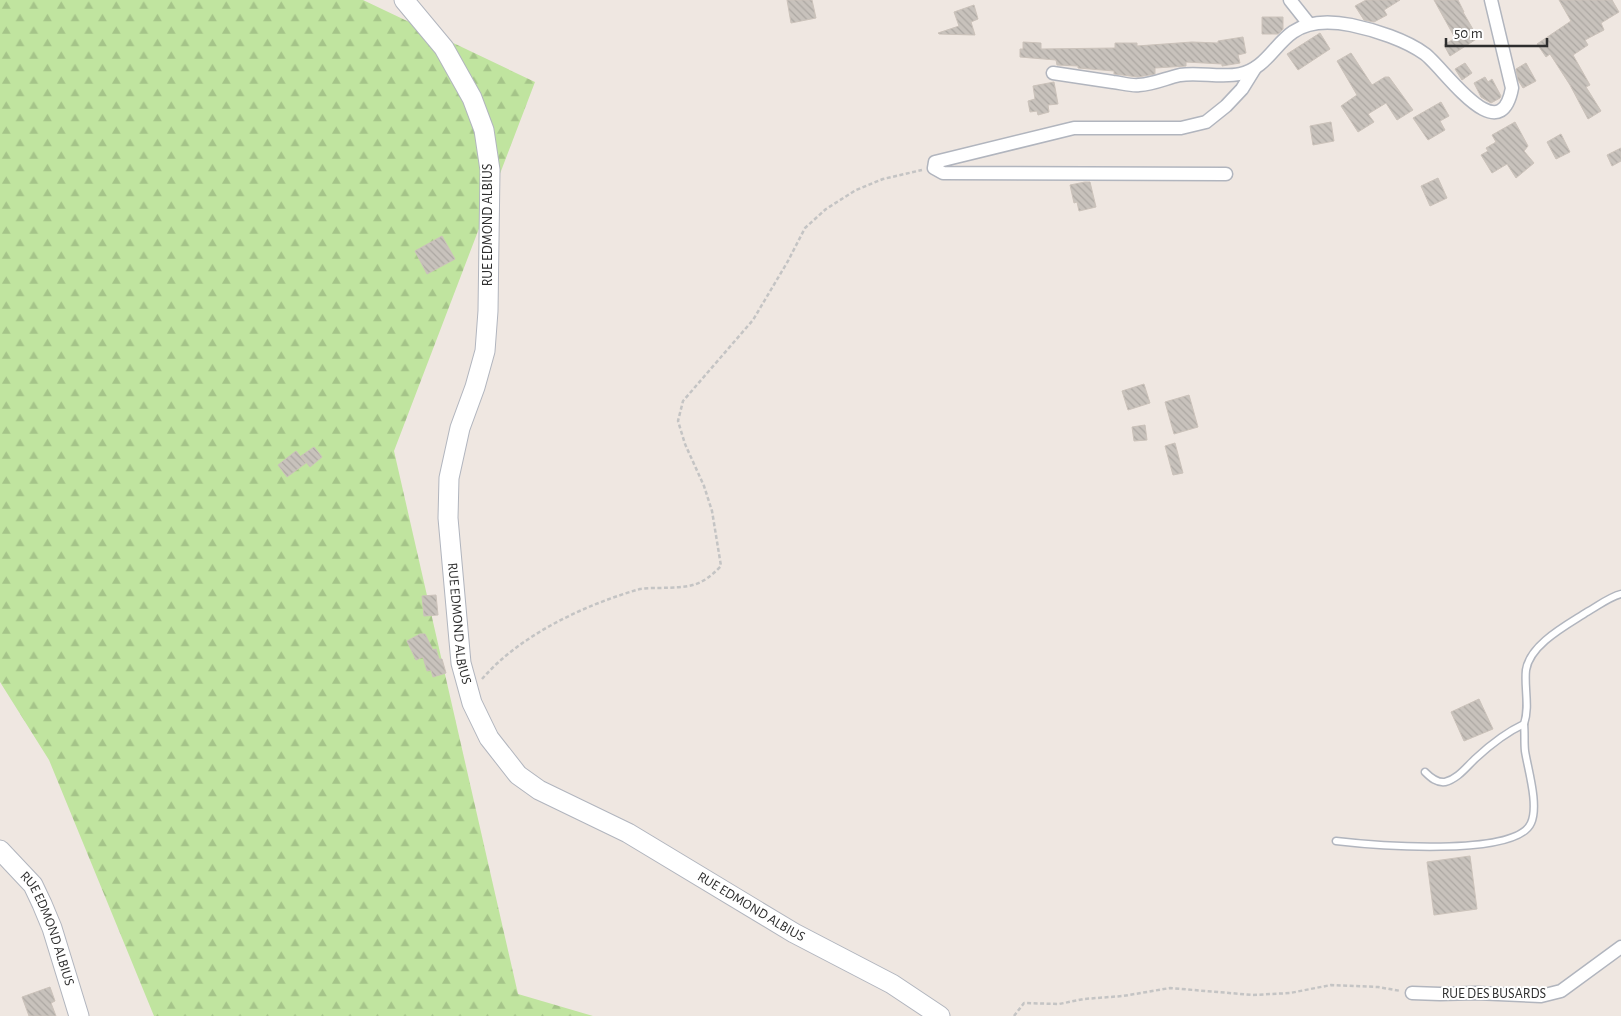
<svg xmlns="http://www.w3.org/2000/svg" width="1621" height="1016" viewBox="0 0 1621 1016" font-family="'Alegreya Sans',sans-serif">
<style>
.forest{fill:url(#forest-firs)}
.building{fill:url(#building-back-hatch);stroke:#cbc2ba}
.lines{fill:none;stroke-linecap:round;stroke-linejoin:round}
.lane-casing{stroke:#b1b5be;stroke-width:9}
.street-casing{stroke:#b1b5be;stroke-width:15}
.secondary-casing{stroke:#b1b5be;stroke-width:21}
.path{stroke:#c4c4c4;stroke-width:2.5;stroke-dasharray:4 2.5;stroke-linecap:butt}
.lane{stroke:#fff;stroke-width:6}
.street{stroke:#fff;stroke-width:12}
.secondary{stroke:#fff;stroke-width:19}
.labels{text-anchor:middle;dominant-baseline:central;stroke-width:4;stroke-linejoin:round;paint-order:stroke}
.street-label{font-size:14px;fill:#2e2e2e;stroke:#fff}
</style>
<defs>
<pattern id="forest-firs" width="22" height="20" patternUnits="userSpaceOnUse" patternTransform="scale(1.25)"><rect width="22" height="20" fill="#c0e49f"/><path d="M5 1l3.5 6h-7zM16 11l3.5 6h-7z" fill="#a5c489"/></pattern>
<pattern id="building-back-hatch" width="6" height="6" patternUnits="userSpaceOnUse" patternTransform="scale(1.25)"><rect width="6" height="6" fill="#c8c2bc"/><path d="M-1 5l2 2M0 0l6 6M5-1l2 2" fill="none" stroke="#aca7a2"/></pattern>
</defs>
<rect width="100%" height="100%" fill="#efe7e1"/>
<polygon class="forest" points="0,0 363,0 535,82 394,451 518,994 593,1016 154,1016 49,760 0,682"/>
<g class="building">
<polygon points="787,0 812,0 816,18 791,23"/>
<polygon points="1366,0 1400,0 1384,10 1387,15 1374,22 1364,20 1355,6"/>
<polygon points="1434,0 1458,0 1464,12 1463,12 1478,38 1450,56 1444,45 1455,38"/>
<polygon points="1559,0 1612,0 1619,12 1601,23 1604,30 1585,40 1588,45 1573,55 1590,85 1586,87 1601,111 1588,119 1570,85 1550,54 1546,57 1537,44 1571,21"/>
<polygon points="974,5 978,19 971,22 975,35 939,34 938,33 959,26 954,12"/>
<polygon points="1262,17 1283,17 1283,29 1278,34 1262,34"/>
<polygon points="1320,33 1330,49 1298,70 1287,54"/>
<polygon points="1243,37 1246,53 1238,55 1240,63 1222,66 1222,64 1186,62 1186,66 1155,68 1155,74 1138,77 1114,74 1114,71 1078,68 1078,66 1057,65 1056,60 1020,57 1020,49 1023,49 1023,42 1041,43 1041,49 1115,48 1115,43 1137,43 1137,46 1192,42 1218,43 1218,41"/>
<polygon points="1351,53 1372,85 1385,77 1389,77 1413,110 1397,120 1386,103 1368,114 1374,122 1358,132 1341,106 1357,95 1337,61"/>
<polygon points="1465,63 1472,73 1462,80 1455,69"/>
<polygon points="1526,63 1536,81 1523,88 1518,80 1516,69"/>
<polygon points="1485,77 1488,82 1492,79 1501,96 1500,98 1491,103 1481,97 1474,83"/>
<polygon points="1054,82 1058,104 1048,105 1049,112 1038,115 1037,111 1030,112 1028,101 1035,99 1033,86"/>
<polygon points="1441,102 1449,116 1440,121 1445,130 1428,140 1413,118"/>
<polygon points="1331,122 1334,141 1313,145 1310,126"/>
<polygon points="1515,122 1528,146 1524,151 1534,163 1516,178 1507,164 1492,173 1481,155 1488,151 1486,148 1496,142 1492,135"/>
<polygon points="1561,134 1570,152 1556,159 1547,142"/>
<polygon points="1621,148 1621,161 1612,166 1607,155"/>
<polygon points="1438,178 1447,198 1430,206 1421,186"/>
<polygon points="1085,182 1090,182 1096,207 1079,211 1077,202 1074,203 1070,185"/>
<polygon points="442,236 455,259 427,274 415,251"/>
<polygon points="1144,384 1150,403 1128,410 1122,391"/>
<polygon points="1189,395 1198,427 1174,434 1165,402"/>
<polygon points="1145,425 1147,440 1134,441 1132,427"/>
<polygon points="1175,443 1183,473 1173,475 1165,446"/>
<polygon points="314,447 322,457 310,467 301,456"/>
<polygon points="296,451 306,463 287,477 278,465"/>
<polygon points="436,595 438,615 424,616 422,596"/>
<polygon points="420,634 425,634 433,650 436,649 439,659 442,659 446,673 433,677 431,670 427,671 423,657 416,660 407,641"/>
<polygon points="1479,699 1493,729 1464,741 1451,712"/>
<polygon points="1470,856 1477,909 1434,915 1427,862"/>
<polygon points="50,987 55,1001 51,1003 56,1016 29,1016 22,997"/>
</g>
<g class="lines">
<g class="lane-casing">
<g id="lane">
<path d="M1425,772C1431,778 1437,783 1445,782C1458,779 1467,766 1476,758C1490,745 1507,732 1524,724C1530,706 1524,688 1526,670C1530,644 1567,625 1587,612C1598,606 1609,597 1621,594"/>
<path d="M1336,841C1370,845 1516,858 1531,823C1539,805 1528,770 1525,751C1524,742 1525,733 1524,724"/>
</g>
</g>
<g class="street-casing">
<g id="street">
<polyline points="1290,0 1309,24"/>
<path d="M1053,73C1073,76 1093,79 1113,82C1122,83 1131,86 1139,85C1155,84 1166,78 1180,75C1199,72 1221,78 1240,74C1265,69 1274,45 1293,32C1310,20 1331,21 1351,25C1375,30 1406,40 1425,54C1444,68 1500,153 1512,88L1491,0"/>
<polyline points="1226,174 943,173 934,168 935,162 1074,128 1181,128 1206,122 1226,106 1242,89 1255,68"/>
<polyline points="1412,993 1440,994 1476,993 1541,996 1561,991 1621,947"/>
</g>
</g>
<g class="secondary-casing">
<g id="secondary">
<path id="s1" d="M404,0L444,48L472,98L484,130L490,170L488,311L485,351L475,387L460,428L449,478L448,518L461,663L472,703L489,738L518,775L539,790L628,833L794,933L892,984L940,1016"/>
<path id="s2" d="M0,850L33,885L42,904L52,928L79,1016"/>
</g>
</g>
<g class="path">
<path d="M482,679C520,635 584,605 640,589C646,588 653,588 659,588C689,587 700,588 721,566L712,511L704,486L685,444L678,421L683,401L753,320L788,261L805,228L826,209L856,190L883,179L922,170"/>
<polyline points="1014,1016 1024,1003 1059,1004 1084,999 1123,996 1170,988 1253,995 1290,993 1331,985 1378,987 1401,991"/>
</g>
<use href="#lane" class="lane"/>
<use href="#street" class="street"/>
<use href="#secondary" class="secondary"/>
</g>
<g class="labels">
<g class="street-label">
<text transform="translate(488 225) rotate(-90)">RUE EDMOND ALBIUS</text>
<text stroke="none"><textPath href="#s1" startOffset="654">RUE EDMOND ALBIUS</textPath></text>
<text stroke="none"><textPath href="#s1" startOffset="1089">RUE EDMOND ALBIUS</textPath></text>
<text stroke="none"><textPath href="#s2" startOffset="94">RUE EDMOND ALBIUS</textPath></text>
<text x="1494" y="994">RUE DES BUSARDS</text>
</g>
</g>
<path d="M1446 38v8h101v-8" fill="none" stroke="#2e2e2e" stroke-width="2.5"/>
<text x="1454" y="38" font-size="15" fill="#2e2e2e" stroke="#ffffff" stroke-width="4" paint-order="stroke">50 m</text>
</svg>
